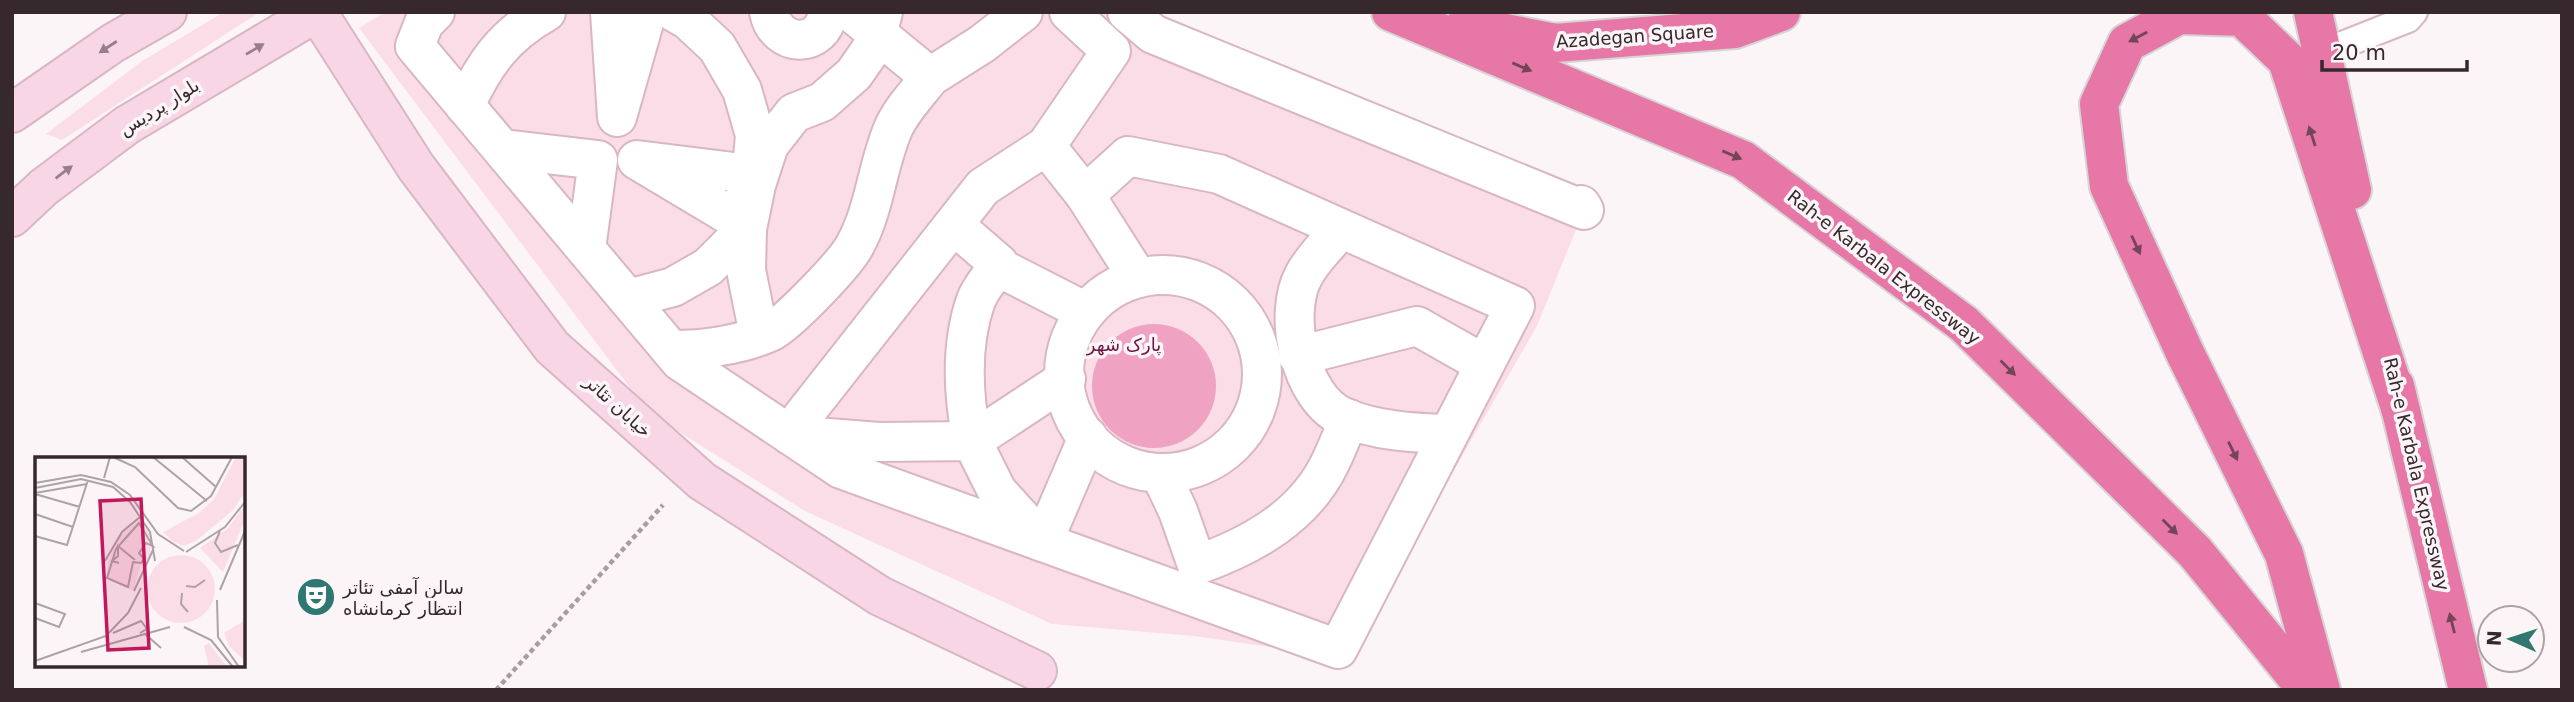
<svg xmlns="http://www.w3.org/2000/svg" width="2574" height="702" viewBox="0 0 2574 702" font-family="'DejaVu Sans',Cairo,sans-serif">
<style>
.green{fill:#fbdde8}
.water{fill:#f0a2c2}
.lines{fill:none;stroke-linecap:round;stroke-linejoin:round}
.lane-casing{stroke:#d9b6c3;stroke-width:30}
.street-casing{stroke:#d9b6c3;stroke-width:42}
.secondary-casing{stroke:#d9b6c3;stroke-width:42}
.highway-casing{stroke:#d7d4d5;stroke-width:42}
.path{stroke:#a89ea1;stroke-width:4.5;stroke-dasharray:5 3.5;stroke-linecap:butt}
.lane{stroke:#fff;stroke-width:26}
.street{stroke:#fff;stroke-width:38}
.secondary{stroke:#f8d6e5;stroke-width:38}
.highway{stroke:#e677a7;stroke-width:38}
.oneway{fill:#744458}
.oneway2{fill:#977f89}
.labels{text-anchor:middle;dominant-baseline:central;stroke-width:7;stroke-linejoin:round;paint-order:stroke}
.street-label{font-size:18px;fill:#36282d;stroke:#fcf5f7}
.park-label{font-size:18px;fill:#6f1544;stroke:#fcf5f7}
.poi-label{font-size:18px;fill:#36282d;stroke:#fcf5f7;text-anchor:start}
.inset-road{fill:none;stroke:#ada3a6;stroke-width:2}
.view{fill:#c2185b;fill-opacity:0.15;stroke:#c2185b;stroke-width:3.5}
.inset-edge{fill:none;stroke:#36282d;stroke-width:3.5}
</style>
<rect width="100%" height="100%" fill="#fcf5f7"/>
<g class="green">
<polygon points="224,12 260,12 62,140 46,134 142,61"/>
<polygon points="385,12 1109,12 1584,210 1537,326 1346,658 1194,636 1052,624 805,511 649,413 359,28"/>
</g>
<circle class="water" cx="1154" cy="386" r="62"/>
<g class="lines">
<g class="lane-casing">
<polyline id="lane" points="2322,53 2408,19 2414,12"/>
</g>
<g class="street-casing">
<g id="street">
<polyline points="435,12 424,23 415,46 680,361 841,469 1338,649 1515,306 1219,174 1128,156 1085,195 1046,146 1111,51 1069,12"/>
<polyline points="610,12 617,117 647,12"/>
<path d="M769,12C776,48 823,50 828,12"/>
<polyline points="851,12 930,77 982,44 1023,12"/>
<polyline points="1127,12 1153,34 1584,210 1581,205"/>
<path d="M465,106C484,63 505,35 546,12"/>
<polyline points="1046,146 983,187 802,417 790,435 879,442 972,441 997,491 1043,542 1088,437"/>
<polyline points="503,149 598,160 586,249"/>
<polyline points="1085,195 1138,278"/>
<polyline points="739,221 637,160 750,174"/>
<path d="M955,226L999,264C992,276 981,287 976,300C960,345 963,395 972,441L1066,379"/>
<path d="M1341,229C1329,243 1313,258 1304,275C1282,314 1300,398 1343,417C1375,431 1414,433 1448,434"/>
<polyline points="998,267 1086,312"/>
<circle cx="1163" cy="374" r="99"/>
<polyline points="628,299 673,287 708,267 735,240 752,169 755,135 742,90 717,47 688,20 674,12"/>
<polyline points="759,335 746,270 747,229 756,185 769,145 794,113 822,102 854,74 874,45 883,12"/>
<path d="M671,350C703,350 741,345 770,332C787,324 846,263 855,245C875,209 877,166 893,129C901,110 918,93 930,77"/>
<polyline points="1298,356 1417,326 1484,364"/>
<path d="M1160,473L1178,511L1197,565C1251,546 1304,517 1330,463C1337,449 1343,433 1349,419"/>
</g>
</g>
<g class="secondary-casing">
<g id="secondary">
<polyline points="317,12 416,167 552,347 702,481 880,596 1037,671"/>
<polyline points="12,113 113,43 167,12"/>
<polyline points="12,217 44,187 127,125 317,12"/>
</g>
</g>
<g class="highway-casing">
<g id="highway">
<polyline points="1391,12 1743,160 1964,324 2195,552 2307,690"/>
<polyline points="2313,12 2352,190"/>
<polyline points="1465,25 1555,43 1735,29 1781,12"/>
<polyline points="2395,386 2468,690"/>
<polyline points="2321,690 2284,554 2185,353 2109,186 2099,104 2127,43 2179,15 2242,17 2287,60 2401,411"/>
</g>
</g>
<polyline class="path" points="496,690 663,505"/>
<use href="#lane" class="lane"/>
<use href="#street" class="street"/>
<use href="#secondary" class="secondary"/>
<use href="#highway" class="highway"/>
</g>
<defs><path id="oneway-solid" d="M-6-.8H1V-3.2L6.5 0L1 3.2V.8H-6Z" transform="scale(1.75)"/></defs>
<g class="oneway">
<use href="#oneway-solid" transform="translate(2138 37) rotate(152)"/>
<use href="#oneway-solid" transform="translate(1522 67) rotate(23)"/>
<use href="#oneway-solid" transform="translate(2312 136) rotate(-108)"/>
<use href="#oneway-solid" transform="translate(1732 155) rotate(23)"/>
<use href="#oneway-solid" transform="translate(2136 245) rotate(65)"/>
<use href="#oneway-solid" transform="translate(2008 368) rotate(45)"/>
<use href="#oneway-solid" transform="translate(2233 451) rotate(64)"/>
<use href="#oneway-solid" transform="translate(2170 527) rotate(45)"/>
<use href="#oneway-solid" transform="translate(2452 623) rotate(-104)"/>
</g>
<g class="oneway2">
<use href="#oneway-solid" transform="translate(108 47) rotate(147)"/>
<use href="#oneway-solid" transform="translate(255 49) rotate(-31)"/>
<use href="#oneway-solid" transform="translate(64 172) rotate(-37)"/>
</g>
<defs>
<g id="theatre-disc" transform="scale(2.0125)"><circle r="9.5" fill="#2f7770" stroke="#fcf5f7"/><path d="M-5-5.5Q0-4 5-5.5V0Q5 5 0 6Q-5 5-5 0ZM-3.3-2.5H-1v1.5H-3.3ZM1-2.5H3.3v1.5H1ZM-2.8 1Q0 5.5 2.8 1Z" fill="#fff"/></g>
</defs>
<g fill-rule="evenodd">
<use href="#theatre-disc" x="316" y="597"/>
</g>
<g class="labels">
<g class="street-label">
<text transform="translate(1635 36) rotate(-4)">Azadegan Square</text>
<text transform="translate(159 107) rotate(-32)">بلوار پردیس</text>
<text transform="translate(1884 267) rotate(38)">Rah-e Karbala Expressway</text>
<text transform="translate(618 406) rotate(42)">خیابان تئاتر</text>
<text transform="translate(2417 474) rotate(77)">Rah-e Karbala Expressway</text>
</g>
<g class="park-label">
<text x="1124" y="344">پارک شهر</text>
</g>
<g class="poi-label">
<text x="343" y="587">سالن آمفی تئاتر<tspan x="343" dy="21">انتظار کرمانشاه</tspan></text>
</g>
</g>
<g transform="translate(35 457)">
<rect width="210" height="210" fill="#fcf5f7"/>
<path d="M201,0H210V35L198,53L161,84L148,89L137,84L128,75L164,56L179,42ZM210,48V62L188,115L165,91L193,71ZM105,62L114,76L116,98L106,108L98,134L72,122L73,104L84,80ZM112 132a34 34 0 1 1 68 0a34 34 0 1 1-68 0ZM210,163V204L194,189L189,176ZM174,186L192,210H174L169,189Z" fill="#fbdde8"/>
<path class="inset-road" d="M78,0L100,10L143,51L156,54L176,39L197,0M118,0L172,44M147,0L181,30M69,21L75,0M0,26L46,18L76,25L95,38L123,77L149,94M0,31L46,22L78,30L95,45L115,75L120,104M0,36L52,27M0,37L45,50M0,57L38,70M104,66L118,89L111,86L104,96L109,102L106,106L98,105L93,130L72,121L81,92ZM185,74L180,86L186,95L203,88M0,79L32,88L53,23M151,95L190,70L210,45M70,104L87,75L105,60M84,106L77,104L83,99V89L100,103M151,129L160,130L170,123M185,133L210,74M99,134L118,93M147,136L146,147L153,155M182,143L183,180L204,210M0,146L30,157L24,170L0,161M149,170L176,183L198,210M78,176L106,164L112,172L105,176M110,177L126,191M46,195L135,170M0,204L71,179L93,156L106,131"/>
<path class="view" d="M106,42L114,191L73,193L65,44Z"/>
<rect width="210" height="210" class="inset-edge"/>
</g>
<rect width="2574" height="702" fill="none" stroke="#36282d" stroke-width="28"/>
<g transform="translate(2511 639) rotate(273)"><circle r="33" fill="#fcf5f7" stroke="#ada3a6" stroke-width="2"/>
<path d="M0-5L12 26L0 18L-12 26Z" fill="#2f7770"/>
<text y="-10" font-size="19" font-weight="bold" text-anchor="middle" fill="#36282d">N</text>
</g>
<path d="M2322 60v10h145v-10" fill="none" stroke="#36282d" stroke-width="3.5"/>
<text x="2332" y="60" font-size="21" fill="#36282d" stroke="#fcf5f7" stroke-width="5" paint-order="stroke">20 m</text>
</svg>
